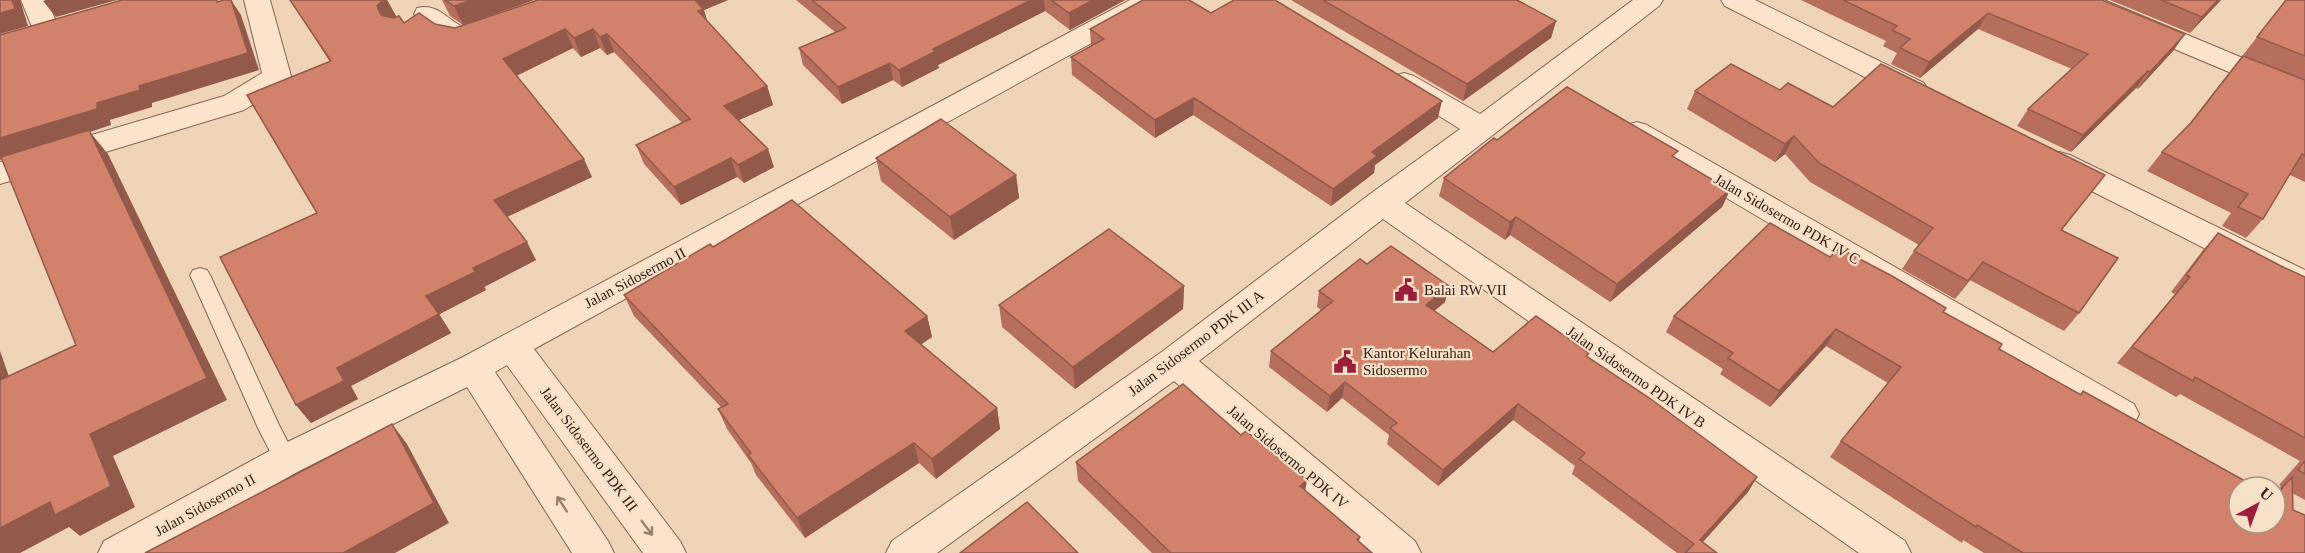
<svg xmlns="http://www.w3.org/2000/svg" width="2305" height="553" viewBox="0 0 2305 553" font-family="'Times New Roman',serif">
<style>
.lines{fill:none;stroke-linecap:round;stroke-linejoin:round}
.service-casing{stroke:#876453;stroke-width:2}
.minor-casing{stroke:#876453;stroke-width:2}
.service{fill:#fbe3cc;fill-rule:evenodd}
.minor{fill:#fbe3cc;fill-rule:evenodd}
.wall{fill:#b56f5c}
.shaded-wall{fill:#935a4b}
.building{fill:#d2816b;stroke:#935a4b;stroke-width:1.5}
.oneway{stroke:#988272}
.labels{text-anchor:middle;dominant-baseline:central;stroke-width:4.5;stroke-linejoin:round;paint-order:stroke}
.street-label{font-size:15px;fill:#352119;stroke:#f7e0c8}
.poi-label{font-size:15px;fill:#352119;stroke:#f7e0c8;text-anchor:start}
</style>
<rect width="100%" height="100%" fill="#f0d4b8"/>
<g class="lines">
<g class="service-casing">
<polygon id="service" points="200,268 207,270 210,275 279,425 297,460 294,467 286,469 278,467 258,428 190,275 193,270"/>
</g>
<g class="minor-casing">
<g id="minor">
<polygon points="21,0 47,0 60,31 56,37 46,39 36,37"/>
<polygon points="244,0 270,0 291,76 287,82 244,110 0,184 0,162 224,96 262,73"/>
<path d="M541,0H580L576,6L465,44L440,37L414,14L417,8C438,3 446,19 463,27Z"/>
<polygon points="1130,0 1163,0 1159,6 534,349 680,541 686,553 643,553 507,365 495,372 608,541 614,553 572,553 467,387 299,471 154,553 98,553 104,541 273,449 461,358"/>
<polygon points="1633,0 1663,0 1659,6 1405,203 1905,541 1911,553 1859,553 1383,219 1199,361 1415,541 1421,553 1373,553 1174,381 937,553 886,553 892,541 1163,351 1370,194 1460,129 1394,88 1390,82 1394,76 1404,73 1414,76 1480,114"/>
<polygon points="1721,0 1755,0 1924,83 1928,90 1924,97 1914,99 1904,97 1725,6"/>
<polygon points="2068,0 2104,0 2305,84 2305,104 2072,6"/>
<polygon points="1637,122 1647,125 2134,404 2139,414 2134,424 2121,429 2108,424 1627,139 1622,132 1627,125"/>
<polygon points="2059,152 2070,155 2305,270 2305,296 2293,293 2048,169 2044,162 2048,155"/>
</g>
</g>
<use href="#service" class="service"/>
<use href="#minor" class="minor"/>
</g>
<g class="wall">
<polygon points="290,0 387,0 396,16 395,17 404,23 435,24 455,28 538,0 728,0 704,10 707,21 767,86 773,105 739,120 774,167 744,183 737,177 681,205 644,164 636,145 682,123 614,52 607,55 600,48 581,57 573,48 516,76 592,177 507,217 536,260 484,287 486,290 439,314 451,333 351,386 358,399 311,423 296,405 317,213 330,62"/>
<polygon points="442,0 534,0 463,25 450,16"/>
<polygon points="796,0 1125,0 1070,30 1045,11 938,65 939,68 902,87 893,80 842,104 803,65 799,48 835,32"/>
<polygon points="1291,0 1517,0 1556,21 1551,38 1463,101"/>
<polygon points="1801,0 2102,0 2185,34 2173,51 2138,89 2136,88 2071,152 2017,126 2028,109 2072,69 1978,29 1920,78 1891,64 1897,53 1883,46 1886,41"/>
<polygon points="2110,0 2221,0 2190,33"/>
<polygon points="2286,0 2305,0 2305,182 2290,175 2263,219 2246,238 2222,226 2231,213 2147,171 2162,152 2189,124"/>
<polygon points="1211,13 1438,118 1375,165 1374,173 1331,206 1193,115 1155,138 1072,75 1071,57 1091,46 1090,29"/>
<polygon points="1780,90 1833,107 2105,175 2062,230 2079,313 2064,331 1970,280 1955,299 1902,269 1914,251 1919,245 1810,182 1785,154 1775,162 1687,109 1695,91"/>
<polygon points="1497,140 1675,158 1730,190 1722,207 1610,302 1510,235 1505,240 1439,196 1444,178"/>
<polygon points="876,158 1016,175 1019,198 954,240 881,181"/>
<polygon points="2218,233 2281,266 2305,277 2305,500 2292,493 2293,510 2305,553 1984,553 1963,540 1962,543 1830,457 1841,441 1888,383 1826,346 1770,407 1720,374 1723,369 1666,332 1674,316 1830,257 1943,312 1999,349 2080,394 2083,391 2275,523 2275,491 2281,486 2279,485 2300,461 2180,394 2176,397 2117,363 2175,294 2171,292 2203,250"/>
<polygon points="713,247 927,316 932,337 921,344 997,408 1000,429 936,479 919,463 805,538 756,475 751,463 727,429 718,409 721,407 634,316 624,295"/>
<polygon points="1367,264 1449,286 1445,302 1434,311 1493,352 1589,353 1587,357 1757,477 1748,492 1702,542 1717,553 1677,553 1572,474 1575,466 1513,420 1438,486 1387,444 1389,435 1342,398 1327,412 1269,367 1271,351 1321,310 1317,307 1319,291"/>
<polygon points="1184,286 1183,309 1075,389 1002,327 999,305"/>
<polygon points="1076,462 1305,491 1360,537 1359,542 1372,553 1152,553 1078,481"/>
</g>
<g class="shaded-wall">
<polygon points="12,0 20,0 28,26 0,34 0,13"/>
<polygon points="46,0 117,0 56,17 43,1"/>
<polygon points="231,0 241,15 259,70 152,103 152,107 110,120 111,125 90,132 108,154 227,400 113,456 135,507 80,536 69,527 20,553 0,553 0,528 90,434 90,132 0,160 0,138 97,103 139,86"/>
<polygon points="383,0 387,0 396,16 387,25 391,33 377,6"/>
<polygon points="472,0 534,0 463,25 454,6"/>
<polygon points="692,0 728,0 704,10 709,28 697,13"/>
<polygon points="1031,0 1044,0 1045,11 938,65 939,68 902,87 899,70 933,49"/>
<polygon points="1093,0 1125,0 1070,30 1069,13"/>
<polygon points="2218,0 2221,0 2190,33 2202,17"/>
<polygon points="1988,13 1978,29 1920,78 1929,62"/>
<polygon points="1556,21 1551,38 1463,101 1467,84"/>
<polygon points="565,29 573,48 512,78 503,59"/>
<polygon points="593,29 600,48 581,57 574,38"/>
<polygon points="607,34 614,52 607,55 600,37"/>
<polygon points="2185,34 2173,51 2138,89 2150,72"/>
<polygon points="890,63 893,80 842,104 838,87"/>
<polygon points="2148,71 2136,88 2071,152 2083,135"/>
<polygon points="767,86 773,105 730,124 724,106"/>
<polygon points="1194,98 1193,115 1155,138 1155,120"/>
<polygon points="1442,101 1438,118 1375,165 1374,173 1331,206 1333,189 1372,152"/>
<polygon points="1794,136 1785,154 1775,162 1785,144"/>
<polygon points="768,149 774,167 744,183 738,165"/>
<polygon points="731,158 737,177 681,205 674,187"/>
<polygon points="584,159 592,177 504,218 494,200"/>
<polygon points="1016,175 1019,198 954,240 950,217"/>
<polygon points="1730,190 1722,207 1610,302 1617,284"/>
<polygon points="1516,217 1510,235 1505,240 1510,222"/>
<polygon points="527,242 536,260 484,287 486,290 438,315 426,296 473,268"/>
<polygon points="1983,262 1970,280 1955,299 1968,281"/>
<polygon points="1184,286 1183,309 1075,389 1073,367"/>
<polygon points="1449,286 1445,302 1422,321 1426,305"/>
<polygon points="439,314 451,333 351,386 358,399 311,423 296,405 337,368"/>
<polygon points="927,316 932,337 910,352 905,331"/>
<polygon points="1836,329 1826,346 1770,407 1779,391"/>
<polygon points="0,351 19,405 0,388"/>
<polygon points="1345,382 1342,398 1327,412 1330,396"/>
<polygon points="1518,404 1513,420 1438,486 1443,470"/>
<polygon points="997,408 1000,429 936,479 932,459"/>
<polygon points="392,424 407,444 449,523 395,553 343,553"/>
<polygon points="914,443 919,463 805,538 797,518"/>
<polygon points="1757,477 1748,492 1693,553 1700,540"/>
<polygon points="1307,480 1304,499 1300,486"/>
</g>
<g class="building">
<polygon points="0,0 12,0 15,9 0,13"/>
<polygon points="122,0 217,0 217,2 224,0 231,0 248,53 139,86 140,90 97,103 97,109 0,138 0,35"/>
<polygon points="290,0 383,0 377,6 381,15 393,18 399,16 404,23 419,13 435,24 455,28 538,0 695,0 703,9 698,11 767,86 724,106 768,149 738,165 731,158 674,187 636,145 690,119 607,34 600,37 593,29 574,38 565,29 503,59 584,159 494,200 527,242 473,268 475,272 426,296 439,314 337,368 344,381 296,405 220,257 317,213 247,95 331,61"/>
<polygon points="445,0 472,0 454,6"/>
<polygon points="812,0 1031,0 933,49 936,51 899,70 890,63 838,87 799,48 846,28"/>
<polygon points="1051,0 1093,0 1069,13"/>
<polygon points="1143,0 1189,0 1211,13 1234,0 1275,0 1442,101 1372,152 1377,156 1333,189 1194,98 1155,120 1071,57 1104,39 1090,29"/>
<polygon points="1323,0 1517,0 1556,21 1467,84"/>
<polygon points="1843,0 2102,0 2185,34 2150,72 2148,71 2083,135 2028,109 2088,54 1988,13 1929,62 1900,48 1910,39 1892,30 1897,26"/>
<polygon points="2161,0 2218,0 2202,17"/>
<polygon points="2286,0 2305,0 2305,56 2257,37"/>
<polygon points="2243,56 2305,80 2305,156 2302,154 2263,219 2238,207 2248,194 2162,152 2191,123"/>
<polygon points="1731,64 1780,90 1788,83 1833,107 1881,64 2105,175 2061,230 2118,258 2079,313 1983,262 1968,281 1914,251 1933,228 1819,163 1794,136 1785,144 1695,91"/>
<polygon points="1567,87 1678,151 1672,156 1730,190 1617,284 1516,217 1510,222 1444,178 1494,138 1497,140"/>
<polygon points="941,119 1016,175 950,217 876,158"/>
<polygon points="89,130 207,378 90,434 111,486 55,515 50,502 0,528 0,380 76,345 1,157"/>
<polygon points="792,200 927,316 905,331 997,408 932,459 914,443 797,518 748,455 751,453 718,409 728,404 624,295 710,244 713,247"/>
<polygon points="1770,223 1830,257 1839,248 1892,276 1946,308 1943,312 2002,344 1999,349 2081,395 2083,391 2256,487 2239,487 2239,523 2275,523 2275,496 2292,477 2293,510 2305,515 2305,553 2023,553 1977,525 1976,527 1841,441 1901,367 1836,329 1779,391 1728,358 1733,353 1674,316"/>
<polygon points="1109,229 1184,286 1073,367 999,305"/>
<polygon points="2218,233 2281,266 2305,277 2305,438 2195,377 2193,381 2132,347 2190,277 2186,275"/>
<polygon points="1391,246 1449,286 1426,305 1493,352 1536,316 1589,353 1586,356 1648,397 1757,477 1700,540 1717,553 1685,553 1694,544 1579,459 1585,453 1518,404 1443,470 1390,428 1397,423 1345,382 1330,396 1271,351 1333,301 1319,291 1360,259 1367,264"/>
<polygon points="1183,384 1241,435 1246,431 1307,480 1300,486 1360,537 1357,540 1372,553 1171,553 1076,462"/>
<polygon points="392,424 434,503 343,553 145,553"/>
<polygon points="2305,461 2305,474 2298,470"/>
<polygon points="1027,502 1078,553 960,553"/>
</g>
<defs><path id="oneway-shaft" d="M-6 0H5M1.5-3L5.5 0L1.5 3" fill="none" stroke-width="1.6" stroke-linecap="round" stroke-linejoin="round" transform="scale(1.5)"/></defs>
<g class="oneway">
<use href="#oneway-shaft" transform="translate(562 504) rotate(-123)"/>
<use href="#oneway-shaft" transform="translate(647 528) rotate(53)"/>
</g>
<defs>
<g id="civic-bare" transform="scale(1.8)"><path d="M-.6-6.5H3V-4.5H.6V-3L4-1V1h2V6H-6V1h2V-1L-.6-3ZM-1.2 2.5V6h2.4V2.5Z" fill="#9a1f39" stroke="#f7e0c8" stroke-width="2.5" paint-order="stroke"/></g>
</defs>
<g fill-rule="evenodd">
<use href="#civic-bare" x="1406" y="290"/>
<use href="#civic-bare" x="1345" y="362"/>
</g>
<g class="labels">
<g class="street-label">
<text transform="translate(1787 219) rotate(30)">Jalan Sidosermo PDK IV C</text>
<text transform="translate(635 278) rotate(-28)">Jalan Sidosermo II</text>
<text transform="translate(1196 343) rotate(-37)">Jalan Sidosermo PDK III A</text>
<text transform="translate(1636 377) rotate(35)">Jalan Sidosermo PDK IV B</text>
<text transform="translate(589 449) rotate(53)">Jalan Sidosermo PDK III</text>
<text transform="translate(1288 457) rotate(40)">Jalan Sidosermo PDK IV</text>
<text transform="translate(205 505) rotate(-29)">Jalan Sidosermo II</text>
</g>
<g class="poi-label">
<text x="1424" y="290">Balai RW VII</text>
<text x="1363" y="353">Kantor Kelurahan<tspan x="1363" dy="17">Sidosermo</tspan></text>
</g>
</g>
<g transform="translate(2257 505) rotate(41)"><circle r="28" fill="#f7e0c8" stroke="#a99482" stroke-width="1.5"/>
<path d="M0-4.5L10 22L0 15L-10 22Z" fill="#9a1f39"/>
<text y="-9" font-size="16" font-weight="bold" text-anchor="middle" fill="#352119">U</text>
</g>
</svg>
